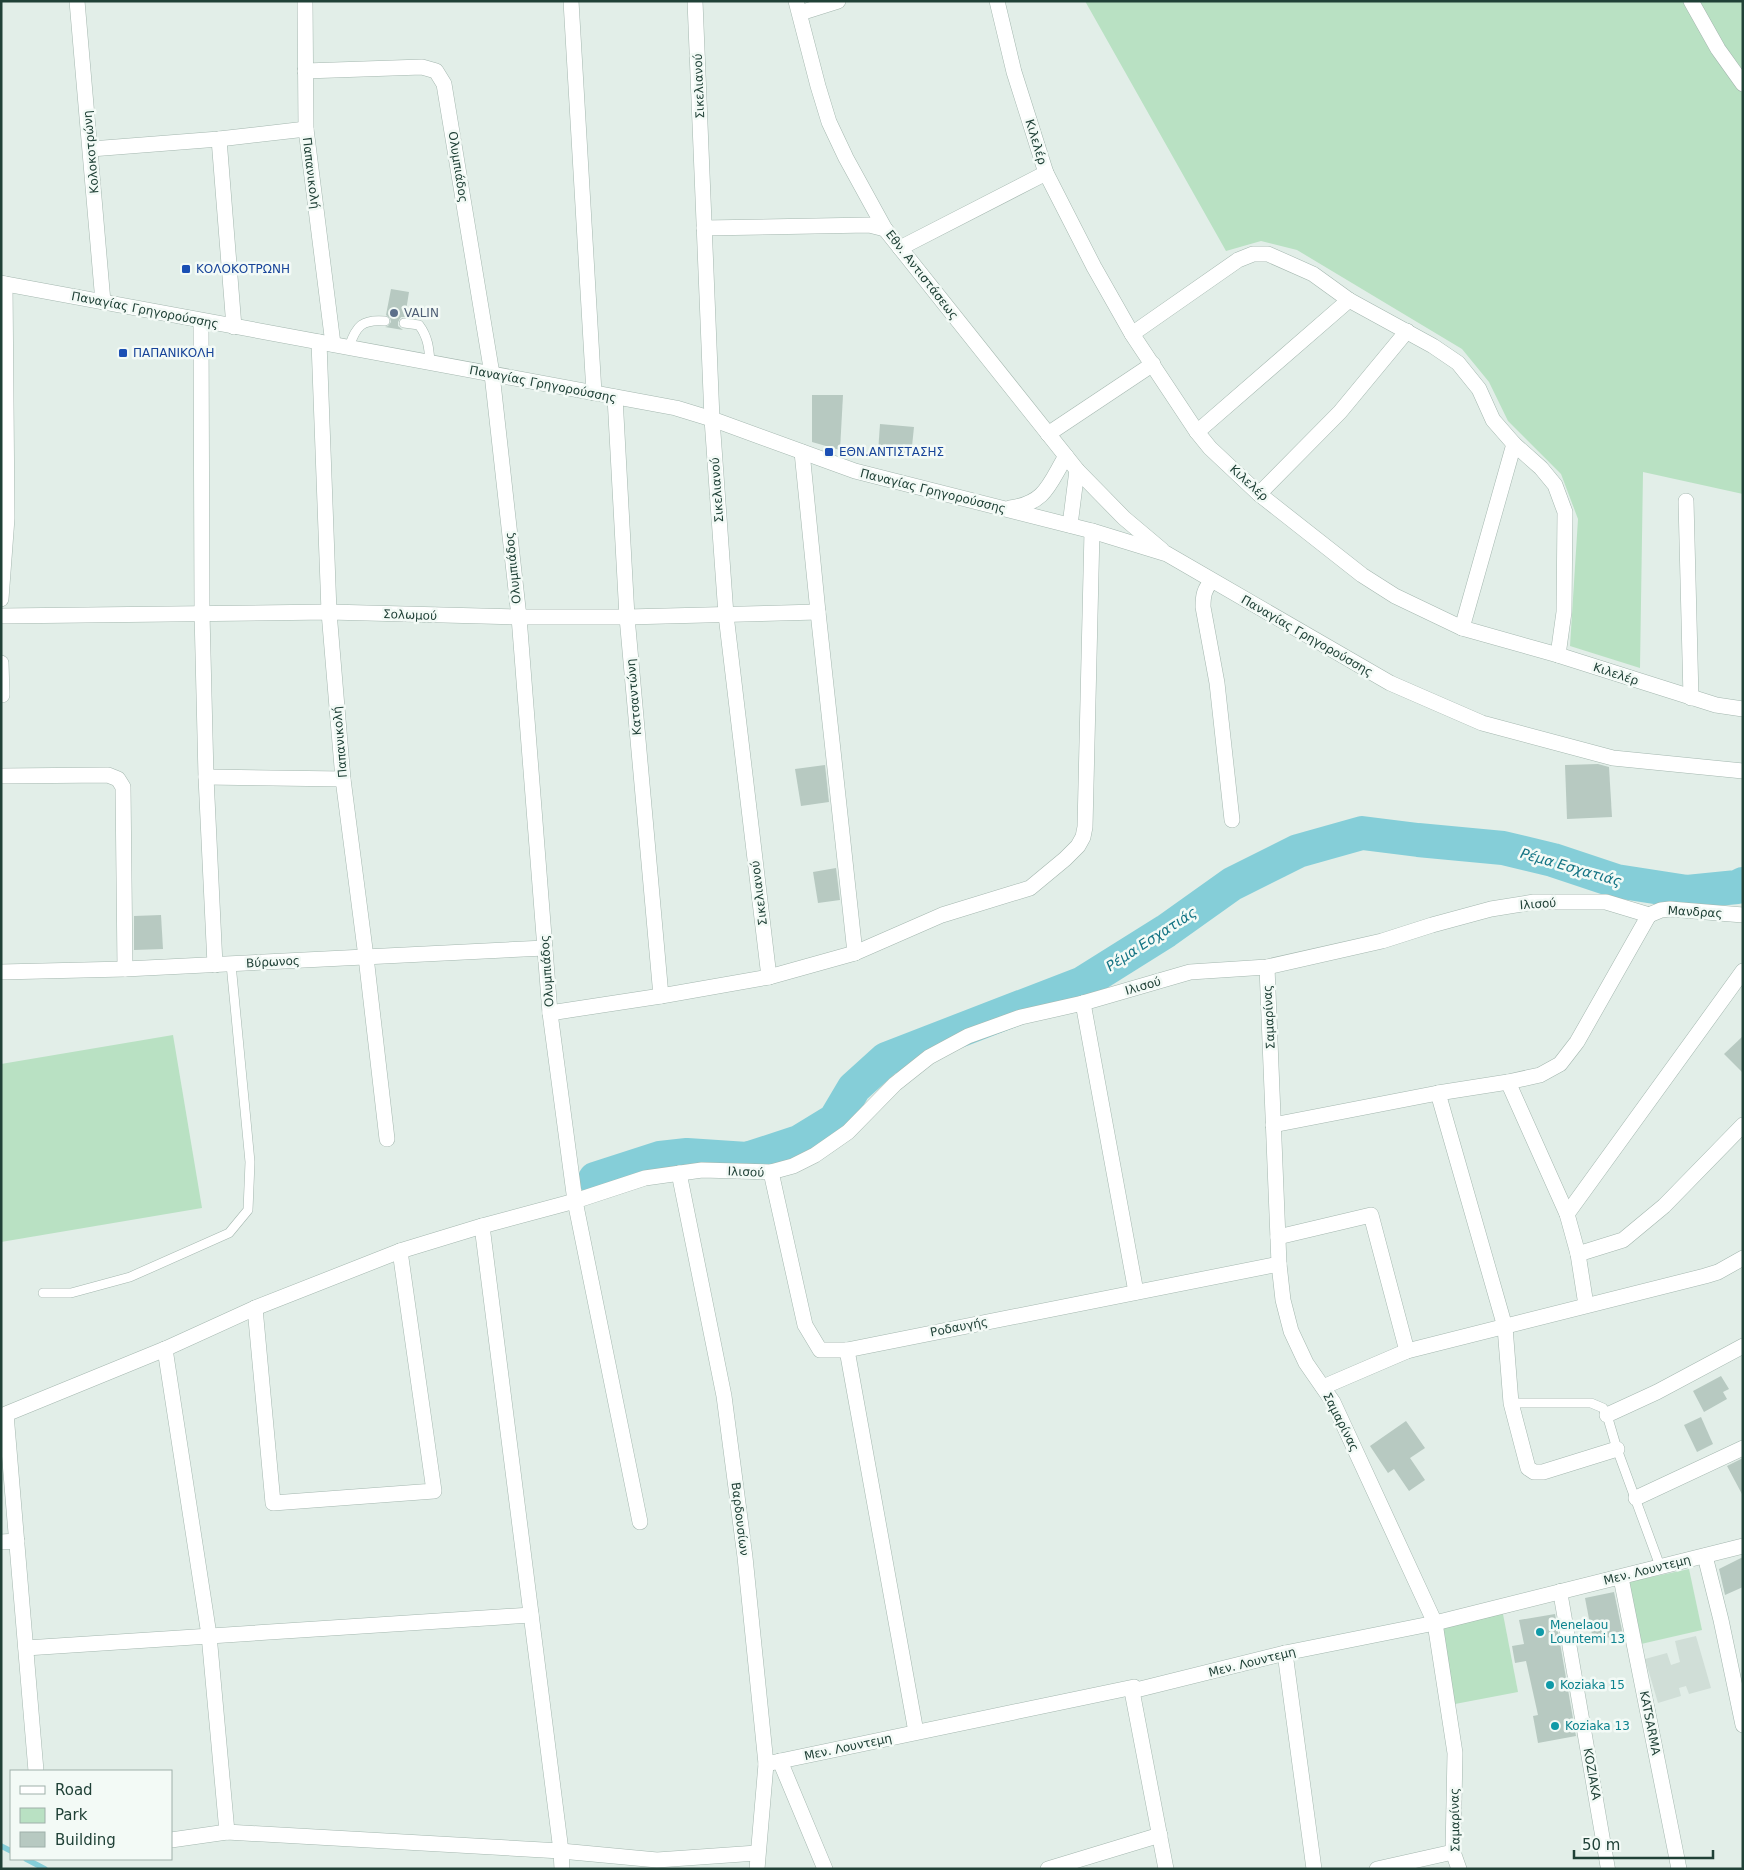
<svg xmlns="http://www.w3.org/2000/svg" width="1744" height="1870" viewBox="0 0 1744 1870" font-family="'DejaVu Sans',sans-serif">
<style>
.built{fill:#d0ded7}
.green{fill:#b9e1c3}
.lines{fill:none;stroke-linecap:round;stroke-linejoin:round}
.stream{stroke:#85ced8;stroke-width:5.5}
.river{stroke:#85ced8;stroke-width:34}
.building{fill:#b7c9c1}
.service-casing{stroke:#a4b7af;stroke-width:10}
.pedestrian-casing{stroke:#a4b7af;stroke-width:15}
.minor-casing{stroke:#a4b7af;stroke-width:16}
.tertiary-casing{stroke:#a4b7af;stroke-width:16}
.service{stroke:#fff;stroke-width:9}
.pedestrian{stroke:#fff;stroke-width:14}
.minor{stroke:#fff;stroke-width:15}
.tertiary{stroke:#fff;stroke-width:15}
.transit-dot{fill:#1a4fb4;stroke:#f3faf6;stroke-width:2}
.service-dot{fill:#5c6f8a;stroke:#f3faf6;stroke-width:2}
.culture-dot{fill:#0f9aa8;stroke:#f3faf6;stroke-width:2}
.labels{text-anchor:middle;dominant-baseline:central;stroke-width:5;stroke-linejoin:round;paint-order:stroke}
.street-label{font-size:12px;fill:#204137;stroke:#f3faf6}
.transit-label{font-size:12px;fill:#164399;stroke:#f3faf6;text-anchor:start}
.service-label{font-size:12px;fill:#4e5e75;stroke:#f3faf6;text-anchor:start}
.culture-label{font-size:12px;fill:#0d838f;stroke:#f3faf6;text-anchor:start}
.water-label{font-size:14px;font-style:italic;fill:#147484;stroke:#f3faf6}
</style>
<rect width="100%" height="100%" fill="#e2eee8"/>
<polygon class="built" points="1696,1636 1711,1688 1689,1694 1686,1686 1679,1688 1681,1696 1658,1703 1645,1659 1667,1653 1671,1665 1680,1662 1675,1641"/>
<g class="green">
<polygon points="1085,1 1743,1 1743,494 1643,472 1640,668 1570,646 1578,519 1561,474 1508,421 1489,382 1462,349 1297,250 1261,241 1226,251"/>
<polygon points="173,1035 202,1208 1,1242 1,1064"/>
<polygon points="1689,1569 1702,1630 1641,1644 1628,1582"/>
<polygon points="1503,1614 1518,1692 1455,1704 1440,1626"/>
</g>
<g class="lines">
<g class="stream">
<polyline points="1,1846 11,1851"/>
<polyline points="26,1859 45,1869"/>
</g>
<polyline class="river" points="595,1179 660,1158 687,1155 747,1159 799,1142 835,1120 854,1088 886,1059 1083,983 1166,931 1232,884 1298,851 1362,833 1418,840 1503,848 1553,860 1616,881 1687,892 1737,887 1743,884"/>
</g>
<g class="building">
<polygon points="391,289 409,292 405,317 401,317 398,322 398,326 403,330 385,327 388,326 391,322 390,318 386,315"/>
<polygon points="812,395 843,395 840,450 812,442"/>
<polygon points="880,424 914,427 911,456 878,453"/>
<polygon points="1598,764 1609,767 1612,817 1567,819 1565,765"/>
<polygon points="825,765 829,802 801,806 795,769"/>
<polygon points="836,868 840,900 818,903 813,872"/>
<polygon points="161,915 163,949 134,950 134,916"/>
<polygon points="1743,1036 1743,1073 1724,1054"/>
<polygon points="1721,1376 1729,1389 1723,1392 1727,1399 1704,1412 1693,1391"/>
<polygon points="1701,1417 1713,1444 1697,1452 1684,1425"/>
<polygon points="1406,1421 1425,1448 1410,1458 1425,1480 1409,1491 1394,1469 1388,1473 1370,1446"/>
<polygon points="1743,1458 1743,1496 1727,1466"/>
<polygon points="1743,1557 1743,1587 1725,1595 1719,1569"/>
<polygon points="1614,1592 1623,1635 1593,1640 1585,1598"/>
<polygon points="1555,1614 1576,1736 1538,1743 1533,1716 1538,1715 1526,1661 1515,1663 1512,1646 1524,1644 1519,1620"/>
</g>
<g class="lines">
<g class="service-casing">
<g id="service">
<path d="M404,323L419,325C428,337 429,348 430,362"/>
<path d="M349,347C356,326 362,319 385,321"/>
<polyline points="43,1293 71,1293 130,1277 229,1233 248,1210 250,1162 231,964"/>
<polyline points="1511,1403 1591,1403 1603,1408 1607,1415 1617,1449 1660,1566"/>
</g>
</g>
<g class="pedestrian-casing">
<polyline id="pedestrian" points="1560,1591 1608,1869"/>
</g>
<g class="minor-casing">
<g id="minor">
<polyline points="77,1 103,302"/>
<polyline points="305,1 306,129 333,344"/>
<polyline points="571,1 594,393"/>
<polyline points="695,1 712,419 726,615 769,977"/>
<polyline points="997,1 1014,72 1046,173 1094,267 1132,334 1197,432 1210,448 1259,494 1362,575 1395,596 1462,628 1558,655 1716,705 1743,709"/>
<polyline points="1691,1 1718,49 1743,84"/>
<polyline points="800,13 838,1"/>
<polyline points="305,71 422,67 436,71 444,84 492,374 519,617 550,1013 575,1201 640,1522"/>
<polyline points="219,139 234,327"/>
<polyline points="91,149 219,139 306,129"/>
<polyline points="704,228 869,225 885,229"/>
<polyline points="900,248 1046,173"/>
<polyline points="201,321 202,613 206,777 215,965"/>
<polyline points="1132,334 1238,260 1253,254 1268,254 1313,274 1349,300 1433,346 1458,363 1479,389 1493,420 1514,444 1541,468 1555,485 1565,512 1564,612 1558,655"/>
<polyline points="319,342 329,612 343,779 366,957 387,1139"/>
<polyline points="615,397 627,617 661,996"/>
<polyline points="1197,432 1349,300"/>
<polyline points="1048,434 1153,364"/>
<polyline points="802,452 818,612 855,953"/>
<polyline points="1259,494 1340,412 1407,331"/>
<polyline points="1686,501 1691,698"/>
<path d="M1212,581C1204,589 1203,596 1203,607L1217,683L1232,820"/>
<polyline points="1,599 7,518 5,284"/>
<polyline points="1,616 329,612 519,617 627,617 818,612"/>
<polyline points="1462,628 1514,444"/>
<polyline points="1,663 2,695"/>
<polyline points="1,776 108,775 118,779 123,787 125,969"/>
<polyline points="206,777 343,779"/>
<polyline points="1649,915 1661,910 1670,909 1743,915"/>
<polyline points="1267,967 1279,1264 1283,1300 1291,1331 1306,1363 1333,1402 1435,1623 1455,1753 1453,1852 1459,1869"/>
<polyline points="1,972 125,969 545,948"/>
<polyline points="1083,1003 1136,1292"/>
<polyline points="550,1013 661,996 769,977 855,953 942,915 1030,888 1065,859 1078,846 1083,837 1085,827 1092,531"/>
<polyline points="1508,1082 1567,1214 1578,1254 1586,1305"/>
<polyline points="1438,1093 1505,1327 1511,1403 1528,1468 1534,1472 1543,1472 1617,1449"/>
<polyline points="1273,1125 1438,1093 1508,1082 1540,1075 1560,1064 1577,1042 1649,915"/>
<polyline points="771,1172 805,1325 820,1350 847,1350 1279,1264"/>
<polyline points="679,1173 724,1396 745,1557 766,1764 757,1869"/>
<polyline points="1567,1214 1743,971"/>
<polyline points="482,1226 561,1851 562,1869"/>
<polyline points="1278,1237 1371,1215 1407,1351"/>
<polyline points="1578,1254 1623,1240 1664,1206 1743,1125"/>
<polyline points="255,1308 273,1503 434,1491 400,1251"/>
<polyline points="165,1349 209,1635 227,1832"/>
<polyline points="847,1350 916,1732"/>
<polyline points="1323,1387 1407,1351 1705,1276 1718,1272 1743,1258"/>
<polyline points="1607,1415 1657,1392 1743,1346"/>
<polyline points="1636,1498 1743,1448"/>
<polyline points="1,1542 17,1541"/>
<polyline points="1705,1556 1721,1620 1743,1725"/>
<polyline points="1621,1578 1679,1869"/>
<polyline points="26,1648 531,1615"/>
<polyline points="1285,1653 1314,1869"/>
<polyline points="1132,1691 1166,1869"/>
<polyline points="780,1761 825,1869"/>
<polyline points="766,1764 1134,1687 1132,1691 1285,1653 1435,1623 1743,1546"/>
<polyline points="36,1771 6,1414 165,1349 255,1308 400,1251 482,1226 575,1201 645,1178 702,1170 771,1172 793,1166 815,1155 848,1132 895,1084 929,1057 968,1036 1021,1017 1083,1003 1190,972 1267,967 1382,941 1432,925 1491,909 1534,902 1606,902 1649,915"/>
<polyline points="171,1840 227,1832 561,1851 657,1860 757,1853"/>
<polyline points="1048,1869 1160,1835"/>
<polyline points="1377,1869 1453,1852"/>
</g>
</g>
<g class="tertiary-casing">
<g id="tertiary">
<polyline points="796,1 818,86 829,122 846,158 885,229 1077,470 1124,518 1162,550"/>
<polyline points="1,283 676,408 712,419 855,471 1092,531 1167,554 1390,683 1482,723 1613,758 1743,771"/>
<path d="M1010,508C1046,503 1049,484 1066,456"/>
<polyline points="1070,525 1077,470"/>
</g>
</g>
<use href="#service" class="service"/>
<use href="#pedestrian" class="pedestrian"/>
<use href="#minor" class="minor"/>
<use href="#tertiary" class="tertiary"/>
</g>
<g class="transit-dot">
<rect x="181" y="264" width="10" height="10" rx="2.5"/>
<rect x="118" y="348" width="10" height="10" rx="2.5"/>
<rect x="824" y="447" width="10" height="10" rx="2.5"/>
</g>
<circle class="service-dot" cx="394" cy="313" r="5"/>
<g class="culture-dot">
<circle cx="1540" cy="1632" r="5"/>
<circle cx="1550" cy="1685" r="5"/>
<circle cx="1555" cy="1726" r="5"/>
</g>
<g class="labels">
<g class="street-label">
<text transform="translate(699 86) rotate(-92)">Σικελιανού</text>
<text transform="translate(1036 142) rotate(73)">Κιλελέρ</text>
<text transform="translate(91 152) rotate(-95)">Κολοκοτρώνη</text>
<text transform="translate(458 167) rotate(81)">Ολυμπιάδος</text>
<text transform="translate(311 173) rotate(83)">Παπανικολή</text>
<text transform="translate(922 275) rotate(52)">Εθν. Αντιστάσεως</text>
<text transform="translate(145 310) rotate(11)">Παναγίας Γρηγορούσσης</text>
<text transform="translate(543 384) rotate(11)">Παναγίας Γρηγορούσσης</text>
<text transform="translate(1249 483) rotate(42)">Κιλελέρ</text>
<text transform="translate(717 490) rotate(-94)">Σικελιανού</text>
<text transform="translate(933 491) rotate(14)">Παναγίας Γρηγορούσσης</text>
<text transform="translate(513 568) rotate(-96)">Ολυμπιάδος</text>
<text transform="translate(410 615) rotate(2)">Σολωμού</text>
<text transform="translate(1307 636) rotate(30)">Παναγίας Γρηγορούσσης</text>
<text transform="translate(1616 674) rotate(18)">Κιλελέρ</text>
<text transform="translate(634 697) rotate(-95)">Κατσαντώνη</text>
<text transform="translate(340 742) rotate(-95)">Παπανικολή</text>
<text transform="translate(759 893) rotate(-97)">Σικελιανού</text>
<text transform="translate(1538 904) rotate(-4)">Ιλισού</text>
<text transform="translate(1695 912) rotate(3)">Μανδρας</text>
<text transform="translate(273 962) rotate(-3)">Βύρωνος</text>
<text transform="translate(547 971) rotate(-94)">Ολυμπιάδος</text>
<text transform="translate(1143 986) rotate(-16)">Ιλισού</text>
<text transform="translate(1269 1017) rotate(-93)">Σαμαρίνας</text>
<text transform="translate(746 1172) rotate(2)">Ιλισού</text>
<text transform="translate(959 1327) rotate(-11)">Ροδαυγής</text>
<text transform="translate(1341 1422) rotate(63)">Σαμαρίνας</text>
<text transform="translate(740 1519) rotate(83)">Βαρδουσίων</text>
<text transform="translate(1647 1570) rotate(-14)">Μεν. Λουντεμη</text>
<text transform="translate(1252 1662) rotate(-14)">Μεν. Λουντεμη</text>
<text transform="translate(1650 1723) rotate(79)">KATSARMA</text>
<text transform="translate(848 1747) rotate(-12)">Μεν. Λουντεμη</text>
<text transform="translate(1592 1774) rotate(80)">KOZIAKA</text>
<text transform="translate(1455 1820) rotate(-91)">Σαμαρίνας</text>
</g>
<g class="transit-label">
<text x="196" y="269">ΚΟΛΟΚΟΤΡΩΝΗ</text>
<text x="133" y="353">ΠΑΠΑΝΙΚΟΛΗ</text>
<text x="839" y="452">ΕΘΝ.ΑΝΤΙΣΤΑΣΗΣ</text>
</g>
<g class="service-label">
<text x="404" y="313">VALIN</text>
</g>
<g class="culture-label">
<text x="1550" y="1625">Menelaou<tspan x="1550" dy="14">Lountemi 13</tspan></text>
<text x="1560" y="1685">Koziaka 15</text>
<text x="1565" y="1726">Koziaka 13</text>
</g>
<g class="water-label">
<text transform="translate(1571 867) rotate(16)">Ρέμα Εσχατιάς</text>
<text transform="translate(1151 939) rotate(-33)">Ρέμα Εσχατιάς</text>
</g>
</g>
<rect width="1744" height="1870" fill="none" stroke="#204137" stroke-width="5"/>
<rect x="10" y="1770" width="162" height="90" fill="#f3faf6" stroke="#9fb0aa"/>
<rect x="20" y="1786" width="25" height="8" fill="#ffffff" stroke="#9fb0aa"/>
<text x="55" y="1795" font-size="15" fill="#204137">Road</text>
<rect x="20" y="1808" width="25" height="15" fill="#b9e1c3" stroke="#9fb0aa"/>
<text x="55" y="1820" font-size="15" fill="#204137">Park</text>
<rect x="20" y="1832" width="25" height="15" fill="#b7c9c1" stroke="#9fb0aa"/>
<text x="55" y="1845" font-size="15" fill="#204137">Building</text>
<path d="M1574 1850v8h139v-8" fill="none" stroke="#204137" stroke-width="2.5"/>
<text x="1582" y="1850" font-size="15" fill="#204137" stroke="#f3faf6" stroke-width="4" paint-order="stroke">50 m</text>
</svg>
